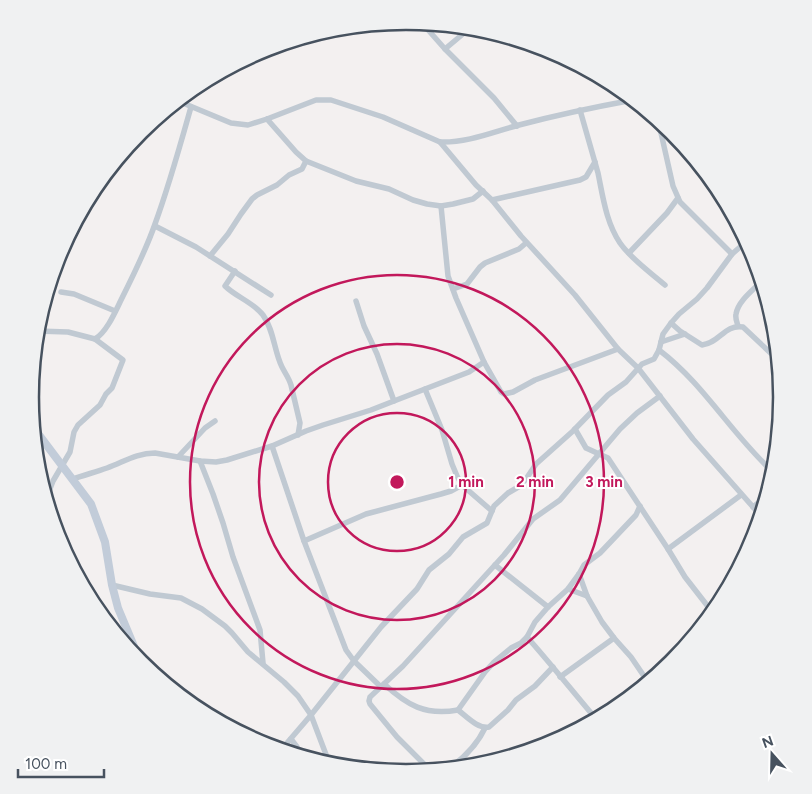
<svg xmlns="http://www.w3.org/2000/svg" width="812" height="794" viewBox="0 0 812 794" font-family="Figtree,sans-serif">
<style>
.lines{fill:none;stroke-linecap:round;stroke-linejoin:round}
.street{stroke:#c0c9d2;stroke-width:5.5}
.secondary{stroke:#c2ccd9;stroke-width:8}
.ring{fill:none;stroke:#c2185b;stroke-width:2.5}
.rim{fill:none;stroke:#47525f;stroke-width:2.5}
.centre{fill:#c2185b;stroke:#fff;stroke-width:2.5}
.ring-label{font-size:15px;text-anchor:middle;font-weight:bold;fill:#c2185b;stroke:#fff;stroke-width:4;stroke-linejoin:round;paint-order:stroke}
</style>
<rect width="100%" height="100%" fill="#f3f0f0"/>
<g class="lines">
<g class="street">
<polyline points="422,23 445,49 494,98 517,126"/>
<polyline points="445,49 470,28"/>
<path d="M178,101L231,123L248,125L267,119L316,100H331L383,117L440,142C467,143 493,132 519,125C557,115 595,107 633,100"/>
<polyline points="183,102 186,94"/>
<path d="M580,110C586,131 592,152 598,173C603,197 606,222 620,243C631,259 650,272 665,285"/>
<polyline points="655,118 661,133 673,186 680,202 732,254"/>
<polyline points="267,119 296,152 306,161 356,181 389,189 413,200 427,204 441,206 453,204 473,199 483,191"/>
<polyline points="440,142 476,185 492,200 521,236 575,295 618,349 638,368 693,439 761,516"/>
<polyline points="492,200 580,180 586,177 595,162"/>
<polyline points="441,206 448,276 456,298 484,362 501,392 504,394 513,392 535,380 618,349"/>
<polyline points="155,226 196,247 271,295"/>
<polyline points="629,253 667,213 678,198"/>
<polyline points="210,256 228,234 241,214 252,199 257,195 277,185 289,175 302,169 306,161"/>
<path d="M235,271L225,286C236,297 253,302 263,315C274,330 274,351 282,367C285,373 289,378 291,385L300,423L298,435"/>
<polyline points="453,289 467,284 480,267 485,263 519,249 526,243"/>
<polyline points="61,292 74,294 115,311"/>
<polyline points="356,301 364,326 377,354 394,401"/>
<path d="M671,323L680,331L702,345C720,343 724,324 743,327L778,360"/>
<path d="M738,326C737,322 735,318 736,314C738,301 753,290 762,281"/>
<path d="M37,331L68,332L95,339C107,332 116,310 122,298C134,274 146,250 155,224C169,186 180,146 191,107"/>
<polyline points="661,342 685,334"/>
<path d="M659,350C704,384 732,435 774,473"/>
<polyline points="425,389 442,430 452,464 457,476 462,485 492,511"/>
<polyline points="575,429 586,448 608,458 668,549 685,577 706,604 712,613"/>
<polyline points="272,446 304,541 346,650 354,661 380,686"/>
<polyline points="178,457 205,428 215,421"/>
<polyline points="200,461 213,494 223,523 233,557 260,630 263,663"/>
<path d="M73,479C84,475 96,472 107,468C124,462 136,453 155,453L200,461L216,462L227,460L272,446L306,431L323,425L371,410L394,401L469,372L484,362"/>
<polyline points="46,499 53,481 70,452 74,432 78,425 100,405 106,394 112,388 123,360 95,339"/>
<polyline points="753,507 766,497"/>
<polyline points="304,541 366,514 441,494 451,491 462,485"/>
<polyline points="668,549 741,495"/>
<polyline points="495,565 548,607"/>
<polyline points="579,574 587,596 602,622 614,638 631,657 648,682"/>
<polyline points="112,585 150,594 181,598 202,609 225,626 232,633 248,652 284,682 298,696 311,715 330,765"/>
<polyline points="568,589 587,596"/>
<path d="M527,637C551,664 573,692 596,719"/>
<polyline points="560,677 614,638"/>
<path d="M384,684C407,705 425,716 458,710L485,672L494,662L511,648L521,643L527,637L535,622L548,607L568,589L579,574L584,565L600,553L636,515L640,506"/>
<path d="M458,710C467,717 478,729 489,727L508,710L516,700L535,686L553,667"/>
<polyline points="291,739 297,747 297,750 293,754"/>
<polyline points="281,750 311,715 381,627 417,589 429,570 449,554 463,537 487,523 494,506 508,493 520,486 526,479 536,464 573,431 608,395 626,382 642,364 654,359 659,350 663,334 671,323 679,314 697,299 707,288 732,254 747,241"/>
<path d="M450,768C465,757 477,745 485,728"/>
<polyline points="430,770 397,737 370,704 369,701 370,697 403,666 504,555 533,519 560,500 620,429 637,413 660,396"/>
</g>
<polyline class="secondary" points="33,427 91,504 105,542 112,585 118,608 141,663"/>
</g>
<g class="ring">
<circle cx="397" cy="482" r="69"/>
<circle cx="397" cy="482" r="138"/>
<circle cx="397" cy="482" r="207"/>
</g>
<path d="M0 0H812V794H0ZM39 397a367 367 0 1 1 734 0a367 367 0 1 1-734 0Z" fill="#f0f1f2" fill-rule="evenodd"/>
<path class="rim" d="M39 397a367 367 0 1 1 734 0a367 367 0 1 1-734 0Z"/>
<circle cx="397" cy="482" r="8" class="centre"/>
<g class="ring-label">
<text x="466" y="487">1 min</text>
<text x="535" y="487">2 min</text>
<text x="604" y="487">3 min</text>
</g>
<g transform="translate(772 754) rotate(340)" stroke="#ffffff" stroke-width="4" paint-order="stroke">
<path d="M0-4L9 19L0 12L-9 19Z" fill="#47525f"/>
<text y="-8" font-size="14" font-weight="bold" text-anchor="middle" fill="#47525f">N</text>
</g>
<path d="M18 769v8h86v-8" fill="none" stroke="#47525f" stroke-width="2.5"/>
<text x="25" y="769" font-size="15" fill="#47525f" stroke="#ffffff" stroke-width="4" paint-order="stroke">100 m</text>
</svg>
